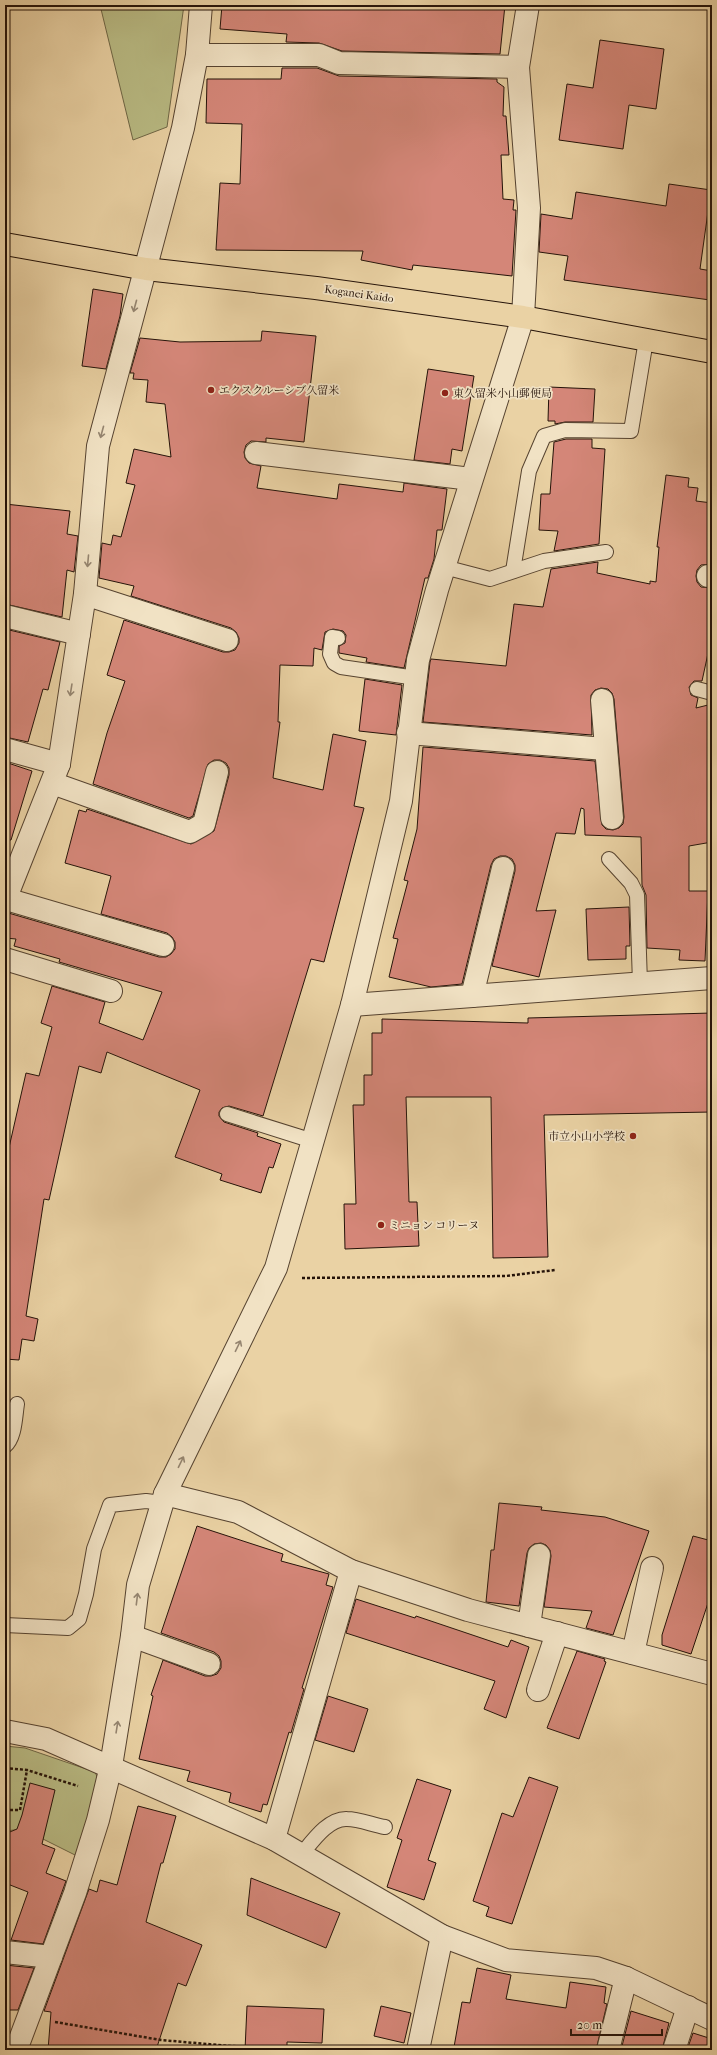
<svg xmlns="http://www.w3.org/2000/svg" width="717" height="2055" viewBox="0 0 717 2055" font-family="'IM FELL French Canon','Noto Serif JP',serif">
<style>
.green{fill:#b9bb84;stroke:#6f6746}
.building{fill:#d48678;stroke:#251309}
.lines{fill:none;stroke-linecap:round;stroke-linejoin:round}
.lane-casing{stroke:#564330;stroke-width:16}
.street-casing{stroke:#564330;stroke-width:24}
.primary-casing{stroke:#251309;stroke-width:24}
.path{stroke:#251309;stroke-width:2.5;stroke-dasharray:3 2;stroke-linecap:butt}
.lane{stroke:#f1e2c4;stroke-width:14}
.street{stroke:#f1e2c4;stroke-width:22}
.primary{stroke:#ead2a4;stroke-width:22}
.oneway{stroke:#958570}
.poi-dot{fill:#8f2418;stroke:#f1e2c4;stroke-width:1.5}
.labels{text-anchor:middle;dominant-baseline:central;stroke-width:3.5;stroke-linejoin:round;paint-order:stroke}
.street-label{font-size:11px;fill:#251309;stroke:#f1e2c4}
.poi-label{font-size:11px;fill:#251309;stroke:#f1e2c4;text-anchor:start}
</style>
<rect width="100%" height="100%" fill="#ead2a4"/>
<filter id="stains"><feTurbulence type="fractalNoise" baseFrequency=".005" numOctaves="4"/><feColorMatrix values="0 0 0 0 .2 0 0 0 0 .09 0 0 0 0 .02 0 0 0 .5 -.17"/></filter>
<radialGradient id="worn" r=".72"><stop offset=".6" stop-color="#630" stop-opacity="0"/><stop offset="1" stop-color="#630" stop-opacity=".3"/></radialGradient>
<g class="green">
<polygon points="100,5 184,5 167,127 133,140"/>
<polygon points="5,1746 25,1748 95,1772 99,1781 77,1856 23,1829 5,1831"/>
</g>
<g class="building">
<polygon points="222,5 505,5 500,54 342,51 319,43 286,42 287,34 220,29"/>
<polygon points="600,40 664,49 656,109 629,105 623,149 559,140 567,84 593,88"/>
<polygon points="282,68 317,68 339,76 497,79 497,82 504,87 503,116 506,116 509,155 501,155 503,199 514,200 513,210 516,210 512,276 413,265 412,270 361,260 363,251 216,250 220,183 240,184 242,124 206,123 207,79 281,79"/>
<polygon points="669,184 711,190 700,269 712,271 710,300 564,280 568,256 539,252 541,214 572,219 576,192 666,206"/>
<polygon points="93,289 123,294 120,316 106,369 82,366"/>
<polygon points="262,331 316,336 304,442 266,438 266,442 251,441 246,445 244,452 245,458 249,463 261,466 257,488 337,499 339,484 403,492 404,483 447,489 442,530 437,530 434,559 428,578 425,578 404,668 366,662 367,658 339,653 339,646 345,643 346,635 343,631 333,629 325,632 322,650 314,648 313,666 280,665 278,722 280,722 273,778 323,790 333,734 366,741 354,806 364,808 324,962 311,959 263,1116 229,1106 222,1108 219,1112 219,1116 224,1122 258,1133 257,1136 281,1144 273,1168 269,1167 261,1193 220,1180 222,1174 175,1157 200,1090 107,1052 101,1073 79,1066 49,1200 44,1199 26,1316 38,1319 34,1341 22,1339 19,1360 5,1359 5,1151 8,1152 26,1073 39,1076 52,1027 41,1023 52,986 105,1002 99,1023 143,1040 162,992 59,962 60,959 14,946 16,939 5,938 5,912 159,957 166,957 171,954 175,949 175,942 172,937 167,933 101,914 111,876 65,863 79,810 86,812 87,809 191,844 214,831 229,775 229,768 226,763 220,760 214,760 208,764 193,816 189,818 93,784 107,733 125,681 107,675 124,620 223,652 229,652 235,650 239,643 239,638 236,632 231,628 131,596 134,586 99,578 102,543 111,545 113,535 121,537 135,485 126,483 134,449 171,457 165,404 146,402 148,380 133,379 134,373 130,373 140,338 180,342 261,341"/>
<polygon points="428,369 474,376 462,451 452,449 450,464 414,460"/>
<polygon points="549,387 595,389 593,422 565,422 555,424 555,421 548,421"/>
<polygon points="566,439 592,439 592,448 605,449 599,544 554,551 558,531 539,530 541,494 550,494 554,442"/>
<polygon points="666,475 689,478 688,487 698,488 696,501 712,503 712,564 701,565 697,570 696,576 697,582 701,587 712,588 712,635 702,681 694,681 689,687 691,695 698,698 696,708 712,704 712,842 689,846 689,891 708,891 705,961 679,960 680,950 647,948 646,895 642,885 641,837 585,835 584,809 581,808 575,834 556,833 536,911 556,910 539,977 492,966 515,871 515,865 512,859 506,856 500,856 494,859 491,865 462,984 431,987 389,977 398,939 393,938 408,881 404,880 417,829 423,747 595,761 602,825 606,829 613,830 619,828 623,824 624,817 614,699 612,693 608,689 601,688 595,690 591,695 592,735 423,722 430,662 431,659 506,666 514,604 543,607 551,569 598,562 597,573 650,584 650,581 656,582 659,547 657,547"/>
<polygon points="5,504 70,511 67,534 78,536 74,572 67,570 62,617 5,604"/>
<polygon points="5,629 60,642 48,690 43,689 28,742 5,737"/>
<polygon points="365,679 402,685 396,735 359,731"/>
<polygon points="5,762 32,771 11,840 5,840"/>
<polygon points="629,907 630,946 626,946 626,959 588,960 586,909"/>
<polygon points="712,1013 712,1112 544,1115 548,1257 493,1258 491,1097 406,1097 409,1202 417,1202 419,1246 345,1249 344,1204 356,1204 353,1105 364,1105 364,1075 372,1075 372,1033 382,1033 382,1019 528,1023 528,1018"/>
<polygon points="499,1503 542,1507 541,1510 605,1517 649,1531 613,1635 586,1628 592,1611 544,1607 551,1556 550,1550 546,1545 541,1543 534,1544 529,1548 527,1553 519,1606 486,1602 491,1550 494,1550"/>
<polygon points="197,1526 283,1554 281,1561 329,1574 326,1585 333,1587 302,1688 304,1689 291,1733 289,1732 267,1805 263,1804 261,1812 229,1802 231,1793 187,1781 190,1771 139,1759 153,1696 151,1695 163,1660 205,1676 211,1676 217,1674 221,1668 221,1661 219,1656 214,1652 161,1633"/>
<polygon points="693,1536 712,1541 712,1591 691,1654 662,1645 662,1635"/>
<polygon points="356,1599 415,1618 416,1616 508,1647 511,1640 529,1647 506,1718 484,1709 495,1681 346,1633"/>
<polygon points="577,1651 605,1659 604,1661 606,1662 579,1739 547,1728"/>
<polygon points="328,1696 368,1709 354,1752 315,1740"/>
<polygon points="529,1777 558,1787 512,1924 486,1916 489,1907 473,1901 502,1813 513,1817"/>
<polygon points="417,1779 451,1790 428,1860 436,1863 424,1900 387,1887 402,1840 397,1838"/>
<polygon points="30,1783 55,1790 42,1844 55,1849 46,1873 66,1881 43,1944 11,1940 28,1892 5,1883 5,1834 17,1829 22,1815"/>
<polygon points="138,1806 176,1816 163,1863 161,1863 146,1922 202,1945 186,1986 178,1983 156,2050 48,2050 51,2012 44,2011 89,1889 97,1892 100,1880 117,1885"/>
<polygon points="251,1878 340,1913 326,1948 247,1915"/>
<polygon points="5,1965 34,1968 18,2010 5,2010"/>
<polygon points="477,1968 511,1975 506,1999 566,2008 570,1982 606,1987 604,2003 607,2004 596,2050 471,2050 454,2047 462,2002 470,2003"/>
<polygon points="247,2006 324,2009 322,2043 287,2042 287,2050 245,2050"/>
<polygon points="381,2006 411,2013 404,2043 374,2036"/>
<polygon points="631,2011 669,2023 662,2050 621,2050"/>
<polygon points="693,2033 712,2039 712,2050 687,2050"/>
</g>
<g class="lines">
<g class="lane-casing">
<g id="lane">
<polyline points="444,567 490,579 544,561 606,552"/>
<polyline points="513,571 529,471 544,436 565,430 631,431 646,340"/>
<polyline points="338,638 332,637 330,654 334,663 341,667 416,678"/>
<polyline points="697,689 712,693"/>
<polyline points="609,859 631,883 637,895 640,983"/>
<polyline points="227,1114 313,1141"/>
<path d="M5,1446C15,1438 15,1416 17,1404"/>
<polyline points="5,1625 68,1628 79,1619 86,1594 94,1549 110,1505 146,1501 162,1503"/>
<path d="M301,1855C312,1842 328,1818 347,1819C359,1819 373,1825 385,1827"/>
</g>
</g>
<g class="street-casing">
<g id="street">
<polyline points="197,55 319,55 339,63 518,67"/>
<polyline points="256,453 471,479"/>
<polyline points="708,576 712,576"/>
<polyline points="85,594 227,640"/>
<polyline points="5,616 79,634"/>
<polyline points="602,700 612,818"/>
<polyline points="408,733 605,749"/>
<polyline points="5,749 59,764"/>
<polyline points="52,783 190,832 204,824 217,772"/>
<polyline points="6,899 163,945"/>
<polyline points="5,900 59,764 85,594 98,446 183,128 197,55 201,5"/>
<polyline points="5,959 111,991"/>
<polyline points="472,996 503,868"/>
<polyline points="352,1005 712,978"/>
<polyline points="165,1494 238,1512 351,1571 468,1610 712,1674"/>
<polyline points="529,1626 539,1555"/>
<polyline points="132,1636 209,1664"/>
<polyline points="633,1653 652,1568"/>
<polyline points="538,1690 557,1633"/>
<polyline points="5,1731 46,1739 274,1839 442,1936 506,1960 596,1968 626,1978 712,2019"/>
<polyline points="274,1839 351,1571"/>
<polyline points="5,1952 51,1957"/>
<polyline points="16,2050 75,1893 98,1820 111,1766 132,1636 138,1585 165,1494 276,1268 352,1005 401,801 418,660 437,590 523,317 529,208 518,67 528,5"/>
<polyline points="418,2050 442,1936"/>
<polyline points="608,2050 626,1978"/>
<polyline points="674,2050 688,2007"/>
</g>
</g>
<g class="primary-casing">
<polyline id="primary" points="5,244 146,269 316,288 523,317 712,352"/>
</g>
<g class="path">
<polyline points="302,1278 506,1276 555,1270"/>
<polyline points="5,1768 27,1770 78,1786"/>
<polyline points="5,1810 20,1810 27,1770"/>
<polyline points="55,2022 161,2040 230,2046 339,2050"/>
</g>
<use href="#lane" class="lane"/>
<use href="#street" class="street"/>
<use href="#primary" class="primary"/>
</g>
<defs><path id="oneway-shaft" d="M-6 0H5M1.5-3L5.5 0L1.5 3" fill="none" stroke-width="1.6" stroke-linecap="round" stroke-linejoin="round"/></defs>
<g class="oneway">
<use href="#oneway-shaft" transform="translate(135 306) rotate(105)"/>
<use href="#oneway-shaft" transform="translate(102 432) rotate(105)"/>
<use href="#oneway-shaft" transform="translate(88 561) rotate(95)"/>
<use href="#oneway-shaft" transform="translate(71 690) rotate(99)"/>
<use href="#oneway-shaft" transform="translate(238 1346) rotate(-64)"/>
<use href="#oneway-shaft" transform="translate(181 1462) rotate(-64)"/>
<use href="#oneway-shaft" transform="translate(137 1599) rotate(-83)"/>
<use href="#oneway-shaft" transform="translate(117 1727) rotate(-81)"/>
</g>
<g class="poi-dot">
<circle cx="211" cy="390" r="4"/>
<circle cx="445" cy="393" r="4"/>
<circle cx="633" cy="1136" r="4"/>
<circle cx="381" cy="1225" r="4"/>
</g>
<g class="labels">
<g class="street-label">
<text transform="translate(359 294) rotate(8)">Koganei Kaido</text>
</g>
<g class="poi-label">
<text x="219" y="390">エクスクルーシブ久留米</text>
<text x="453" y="393">東久留米小山郵便局</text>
<text x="625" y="1136" text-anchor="end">市立小山小学校</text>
<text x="389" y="1225">ミニョン コリーヌ</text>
</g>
</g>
<rect width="717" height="2055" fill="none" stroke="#ead2a4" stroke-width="20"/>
<rect x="6" y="6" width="705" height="2043" fill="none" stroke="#251309" stroke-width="2"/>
<rect x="10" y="10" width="697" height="2035" fill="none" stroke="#251309"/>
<path d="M571 2029v6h91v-6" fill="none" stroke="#251309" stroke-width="2"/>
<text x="577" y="2029" font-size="12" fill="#251309" stroke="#f1e2c4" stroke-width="3" paint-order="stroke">20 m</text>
<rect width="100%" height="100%" filter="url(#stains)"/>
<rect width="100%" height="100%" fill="url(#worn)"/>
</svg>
